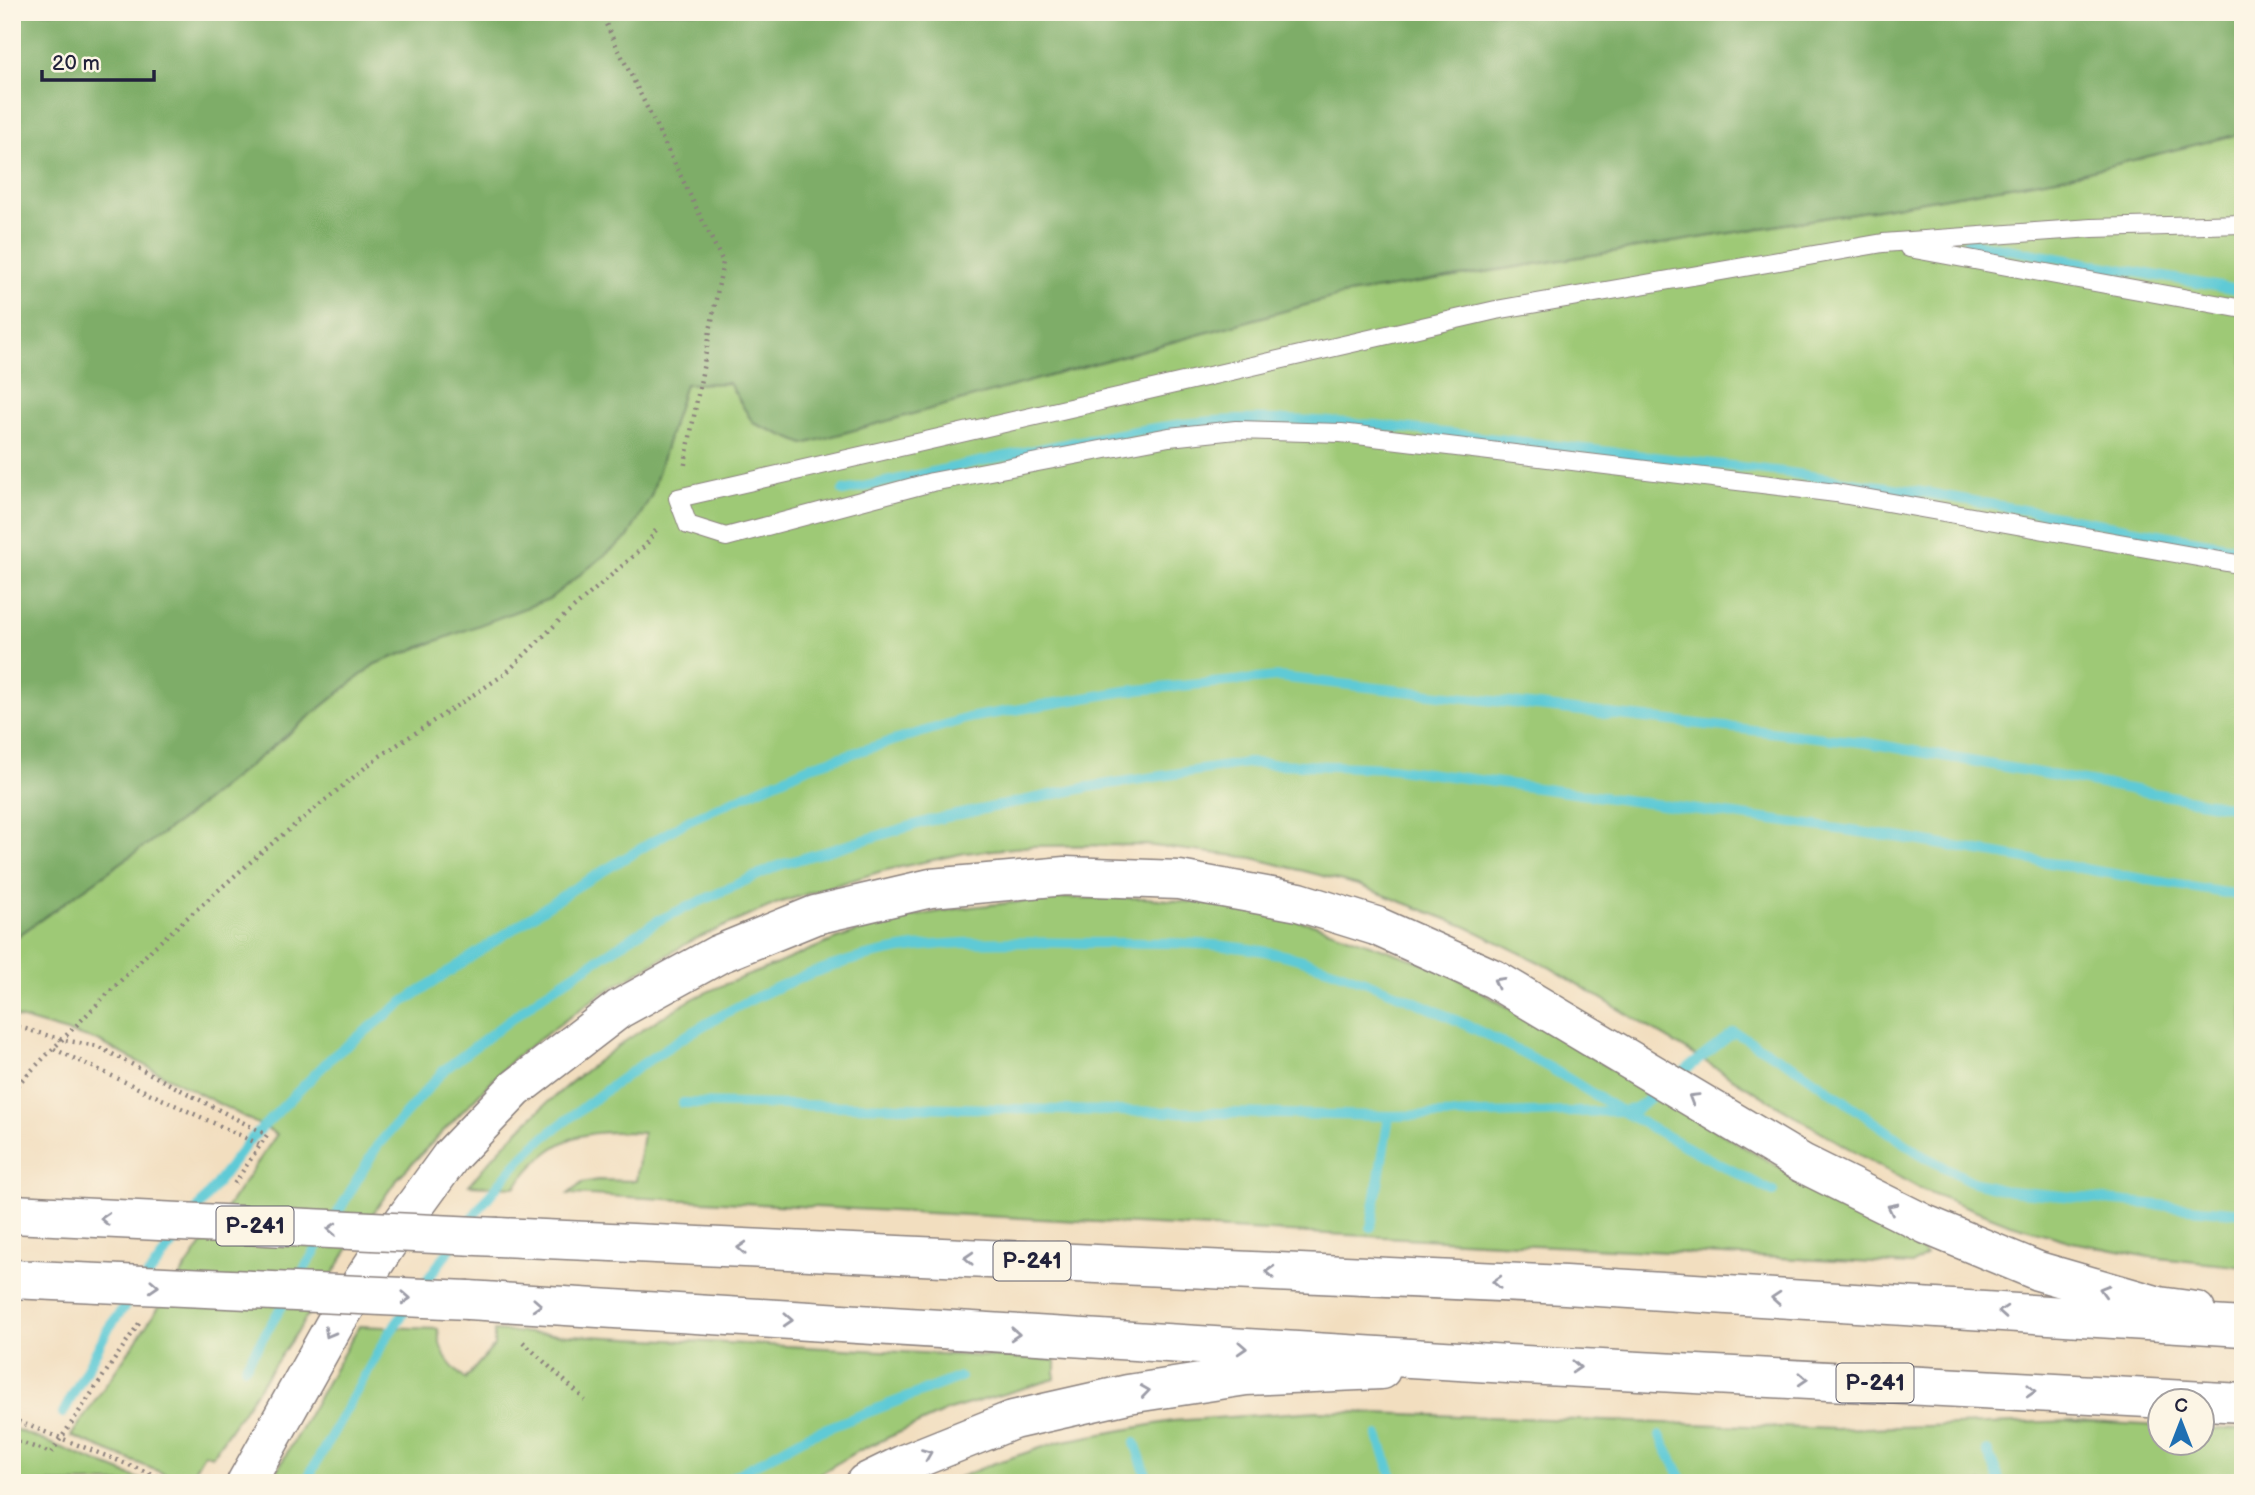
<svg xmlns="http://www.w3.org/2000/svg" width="2255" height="1495" viewBox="0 0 2255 1495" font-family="'Balsamiq Sans',sans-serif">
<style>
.green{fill:#9ec976;stroke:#607658;stroke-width:2}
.forest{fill:#7ead67;stroke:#506851;stroke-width:2}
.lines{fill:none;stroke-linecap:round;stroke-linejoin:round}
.stream{stroke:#5ecad6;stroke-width:10}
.service-casing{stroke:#8a807d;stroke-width:20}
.secondary-casing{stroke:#8a807d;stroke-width:41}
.trunk-casing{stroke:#8a807d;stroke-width:41}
.path{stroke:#8a807d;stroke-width:4.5;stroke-dasharray:2 5;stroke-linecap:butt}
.service{stroke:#fff;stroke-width:18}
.secondary{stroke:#fff;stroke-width:38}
.trunk{stroke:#fff;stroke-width:38}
.trunk-bridge-casing{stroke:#8a807d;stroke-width:41;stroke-linecap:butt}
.trunk-bridge{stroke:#fff;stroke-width:38}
.oneway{stroke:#9c9ca7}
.labels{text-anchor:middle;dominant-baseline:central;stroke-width:5;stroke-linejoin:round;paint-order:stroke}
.shield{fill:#fcf5e5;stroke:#63616e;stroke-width:2}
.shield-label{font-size:23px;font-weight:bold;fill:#22223b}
</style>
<rect width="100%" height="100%" fill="#fcf5e5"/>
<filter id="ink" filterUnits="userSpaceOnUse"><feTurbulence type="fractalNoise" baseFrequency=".0143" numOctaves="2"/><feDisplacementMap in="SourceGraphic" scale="14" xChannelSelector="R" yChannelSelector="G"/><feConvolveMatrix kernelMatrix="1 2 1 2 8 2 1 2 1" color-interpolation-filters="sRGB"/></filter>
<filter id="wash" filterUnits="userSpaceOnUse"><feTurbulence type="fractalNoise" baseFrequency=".00686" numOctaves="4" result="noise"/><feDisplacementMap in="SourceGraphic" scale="28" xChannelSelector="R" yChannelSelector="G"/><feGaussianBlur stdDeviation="1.57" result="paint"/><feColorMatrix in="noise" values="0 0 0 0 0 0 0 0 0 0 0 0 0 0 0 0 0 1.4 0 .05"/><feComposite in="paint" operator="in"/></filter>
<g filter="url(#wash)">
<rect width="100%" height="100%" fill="#f2debf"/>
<g class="green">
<polygon points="2243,133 2243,1267 2149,1257 2072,1242 2008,1223 1921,1189 1863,1157 1549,967 1467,927 1358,885 1253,858 1145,845 1032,846 965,853 882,871 778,903 693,940 598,996 514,1058 397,1179 345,1254 301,1326 212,1456 204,1453 187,1483 71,1436 277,1134 98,1041 12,1016 12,940 184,818 375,664 548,599 651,496 685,384 729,383 753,423 804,444 1342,295 1861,212 2068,176"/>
<path d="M1061,898H1145L1226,905L1313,924L1446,971L1749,1150L1913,1242L1926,1255L1912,1265L568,1194L582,1183L598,1180L636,1181L643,1133C581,1129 555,1135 515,1187L469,1185C529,1111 606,1048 689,1001C716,986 748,976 777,964C818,946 859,929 902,919C954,907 1008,903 1061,898Z"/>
<path d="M359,1326L438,1329C440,1354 447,1363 465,1379L494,1346V1331L1055,1360V1379L949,1410L854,1453L805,1483H270Z"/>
<polygon points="1318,1411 1836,1429 2074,1421 2160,1426 2160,1442 2202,1442 2203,1428 2243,1430 2243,1483 946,1483 989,1465 1058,1442 1172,1421"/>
<polygon points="12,1428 149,1483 12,1483"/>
</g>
<polygon class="forest" points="12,12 2243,12 2243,133 2068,176 1861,212 1342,295 804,444 753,423 729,383 685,384 651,496 628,537 549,599 375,664 184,818 12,940"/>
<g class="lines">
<g class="stream">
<polyline points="1968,242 2243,291"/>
<path d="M843,491C949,469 1055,443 1162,427C1233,416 1305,419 1376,425L1783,472L1928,493L2243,549"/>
<polyline points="683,1103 1389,1116 1621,1111 1636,1109 1734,1032 1800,1070 1923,1156 1973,1182 2010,1191 2243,1213"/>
<polyline points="193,1215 248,1142 332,1057 402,1003 573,889 689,820 811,766 968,718 1126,691 1278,677 1869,743 2243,809"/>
<polyline points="333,1221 377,1146 444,1070 544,994 659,920 780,865 928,821 1089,787 1247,763 1391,768 1903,838 2243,896"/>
<path d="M466,1226C486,1199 508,1171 532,1148C548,1133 567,1120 584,1107C669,1041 774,976 880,953C949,938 1022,943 1091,943C1157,942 1239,941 1302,960C1386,985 1466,1023 1543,1064C1569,1078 1593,1095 1618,1109C1669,1139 1722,1165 1773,1192"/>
<polyline points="1371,1227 1389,1116"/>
<polyline points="147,1277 182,1231"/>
<polyline points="295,1284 323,1238"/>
<polyline points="421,1288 453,1245"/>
<polyline points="245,1367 285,1301"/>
<polyline points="63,1413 108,1329 135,1292"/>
<polyline points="1378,1436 1395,1483"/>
<polyline points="1660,1436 1684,1483"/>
<polyline points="1135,1443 1149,1483"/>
<polyline points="1987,1451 2001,1483"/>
<polyline points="305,1483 386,1338 410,1304"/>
<polyline points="722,1483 809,1435 960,1377"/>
</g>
</g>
</g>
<g filter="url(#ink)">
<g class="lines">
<g class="service-casing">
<g id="service">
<polyline points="2243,224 2092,228 1883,243 1496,310 678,498 688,525 726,537 932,482 1169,437 1236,430 1341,433 1836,493 2243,565"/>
<polyline points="1909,248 2243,309"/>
</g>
</g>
<g class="secondary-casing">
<g id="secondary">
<polyline points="246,1483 337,1320 387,1244 451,1156 515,1089 619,1009 719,954 815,915 931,888 1065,876 1179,880 1299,902 1376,926 1494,979 1802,1163 1927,1225 2038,1271 2159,1306 2196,1311"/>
<polyline points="865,1483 906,1463 1013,1420 1128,1394 1246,1376 1381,1370"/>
</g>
</g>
<g class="trunk-casing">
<g id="trunk">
<polyline points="498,1237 1565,1285 2243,1327"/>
<polyline points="468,1300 1508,1364 2243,1403"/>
</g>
</g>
<g class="path">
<polyline points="600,12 723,262 684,469"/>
<polyline points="12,1025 63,1040 97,1046 267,1135 232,1187"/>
<polyline points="54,1049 261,1145"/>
<polyline points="12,1090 154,947 264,850 377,758 505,674 562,618 646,545 658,527"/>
<polyline points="523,1342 585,1400"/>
<polyline points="12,1419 175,1483"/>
<polyline points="12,1439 51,1453 140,1322"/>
</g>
<use href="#service" class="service"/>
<use href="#secondary" class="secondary"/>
<use href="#trunk" class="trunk"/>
<g class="trunk-bridge-casing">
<g id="trunk-bridge">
<polyline points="12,1214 498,1237"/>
<polyline points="12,1279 468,1300"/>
</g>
</g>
<use href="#trunk-bridge" class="trunk-bridge"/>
</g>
<defs><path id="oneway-chevron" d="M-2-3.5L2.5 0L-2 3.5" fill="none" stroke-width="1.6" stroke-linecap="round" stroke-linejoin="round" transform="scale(1.75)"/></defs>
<g class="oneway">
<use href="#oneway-chevron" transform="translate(1498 982) rotate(-151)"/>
<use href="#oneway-chevron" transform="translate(1693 1098) rotate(-149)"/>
<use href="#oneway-chevron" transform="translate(1892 1208) rotate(-154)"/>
<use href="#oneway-chevron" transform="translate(105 1219) rotate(-177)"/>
<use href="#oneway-chevron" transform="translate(332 1229) rotate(-177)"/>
<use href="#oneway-chevron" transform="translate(742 1248) rotate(-177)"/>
<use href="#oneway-chevron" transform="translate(969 1258) rotate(-177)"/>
<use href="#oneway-chevron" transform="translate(1270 1272) rotate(-177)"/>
<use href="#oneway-chevron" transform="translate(1497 1282) rotate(-177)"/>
<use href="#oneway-chevron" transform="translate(154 1286) rotate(3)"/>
<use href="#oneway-chevron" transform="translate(2104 1290) rotate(-164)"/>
<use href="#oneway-chevron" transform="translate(406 1298) rotate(3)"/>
<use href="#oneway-chevron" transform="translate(1776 1298) rotate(-176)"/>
<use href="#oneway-chevron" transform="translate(537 1305) rotate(3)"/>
<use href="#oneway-chevron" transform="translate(2003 1312) rotate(-176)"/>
<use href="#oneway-chevron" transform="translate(788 1320) rotate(3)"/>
<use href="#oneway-chevron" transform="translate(329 1333) rotate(119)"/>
<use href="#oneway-chevron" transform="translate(1015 1334) rotate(3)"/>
<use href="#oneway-chevron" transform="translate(1242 1348) rotate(3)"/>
<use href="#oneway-chevron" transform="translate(1576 1367) rotate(3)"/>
<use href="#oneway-chevron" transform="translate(1803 1379) rotate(3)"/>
<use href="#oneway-chevron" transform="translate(1145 1391) rotate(-8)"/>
<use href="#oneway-chevron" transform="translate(2031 1391) rotate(3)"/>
<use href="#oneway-chevron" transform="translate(927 1454) rotate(-22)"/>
</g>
</g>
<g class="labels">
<g class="shield">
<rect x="216.5" y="1206.5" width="77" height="39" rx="5"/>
<rect x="993.5" y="1241.5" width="77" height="39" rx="5"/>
<rect x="1836.5" y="1363.5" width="77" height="39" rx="5"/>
</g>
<g class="shield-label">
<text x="255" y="1226">Р-241</text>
<text x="1032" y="1261">Р-241</text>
<text x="1875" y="1383">Р-241</text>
</g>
</g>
<rect width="2255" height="1495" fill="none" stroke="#fcf5e5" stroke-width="42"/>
<g transform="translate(2181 1422)"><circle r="33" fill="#fcf5e5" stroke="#a5a1a1" stroke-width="2"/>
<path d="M0-5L12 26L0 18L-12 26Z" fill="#1f6fb2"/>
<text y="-10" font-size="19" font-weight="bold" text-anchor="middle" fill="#22223b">С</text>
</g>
<path d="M42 70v10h112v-10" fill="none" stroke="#22223b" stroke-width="3.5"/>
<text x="52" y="70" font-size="21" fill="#22223b" stroke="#fcf5e5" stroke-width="5" paint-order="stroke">20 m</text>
</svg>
